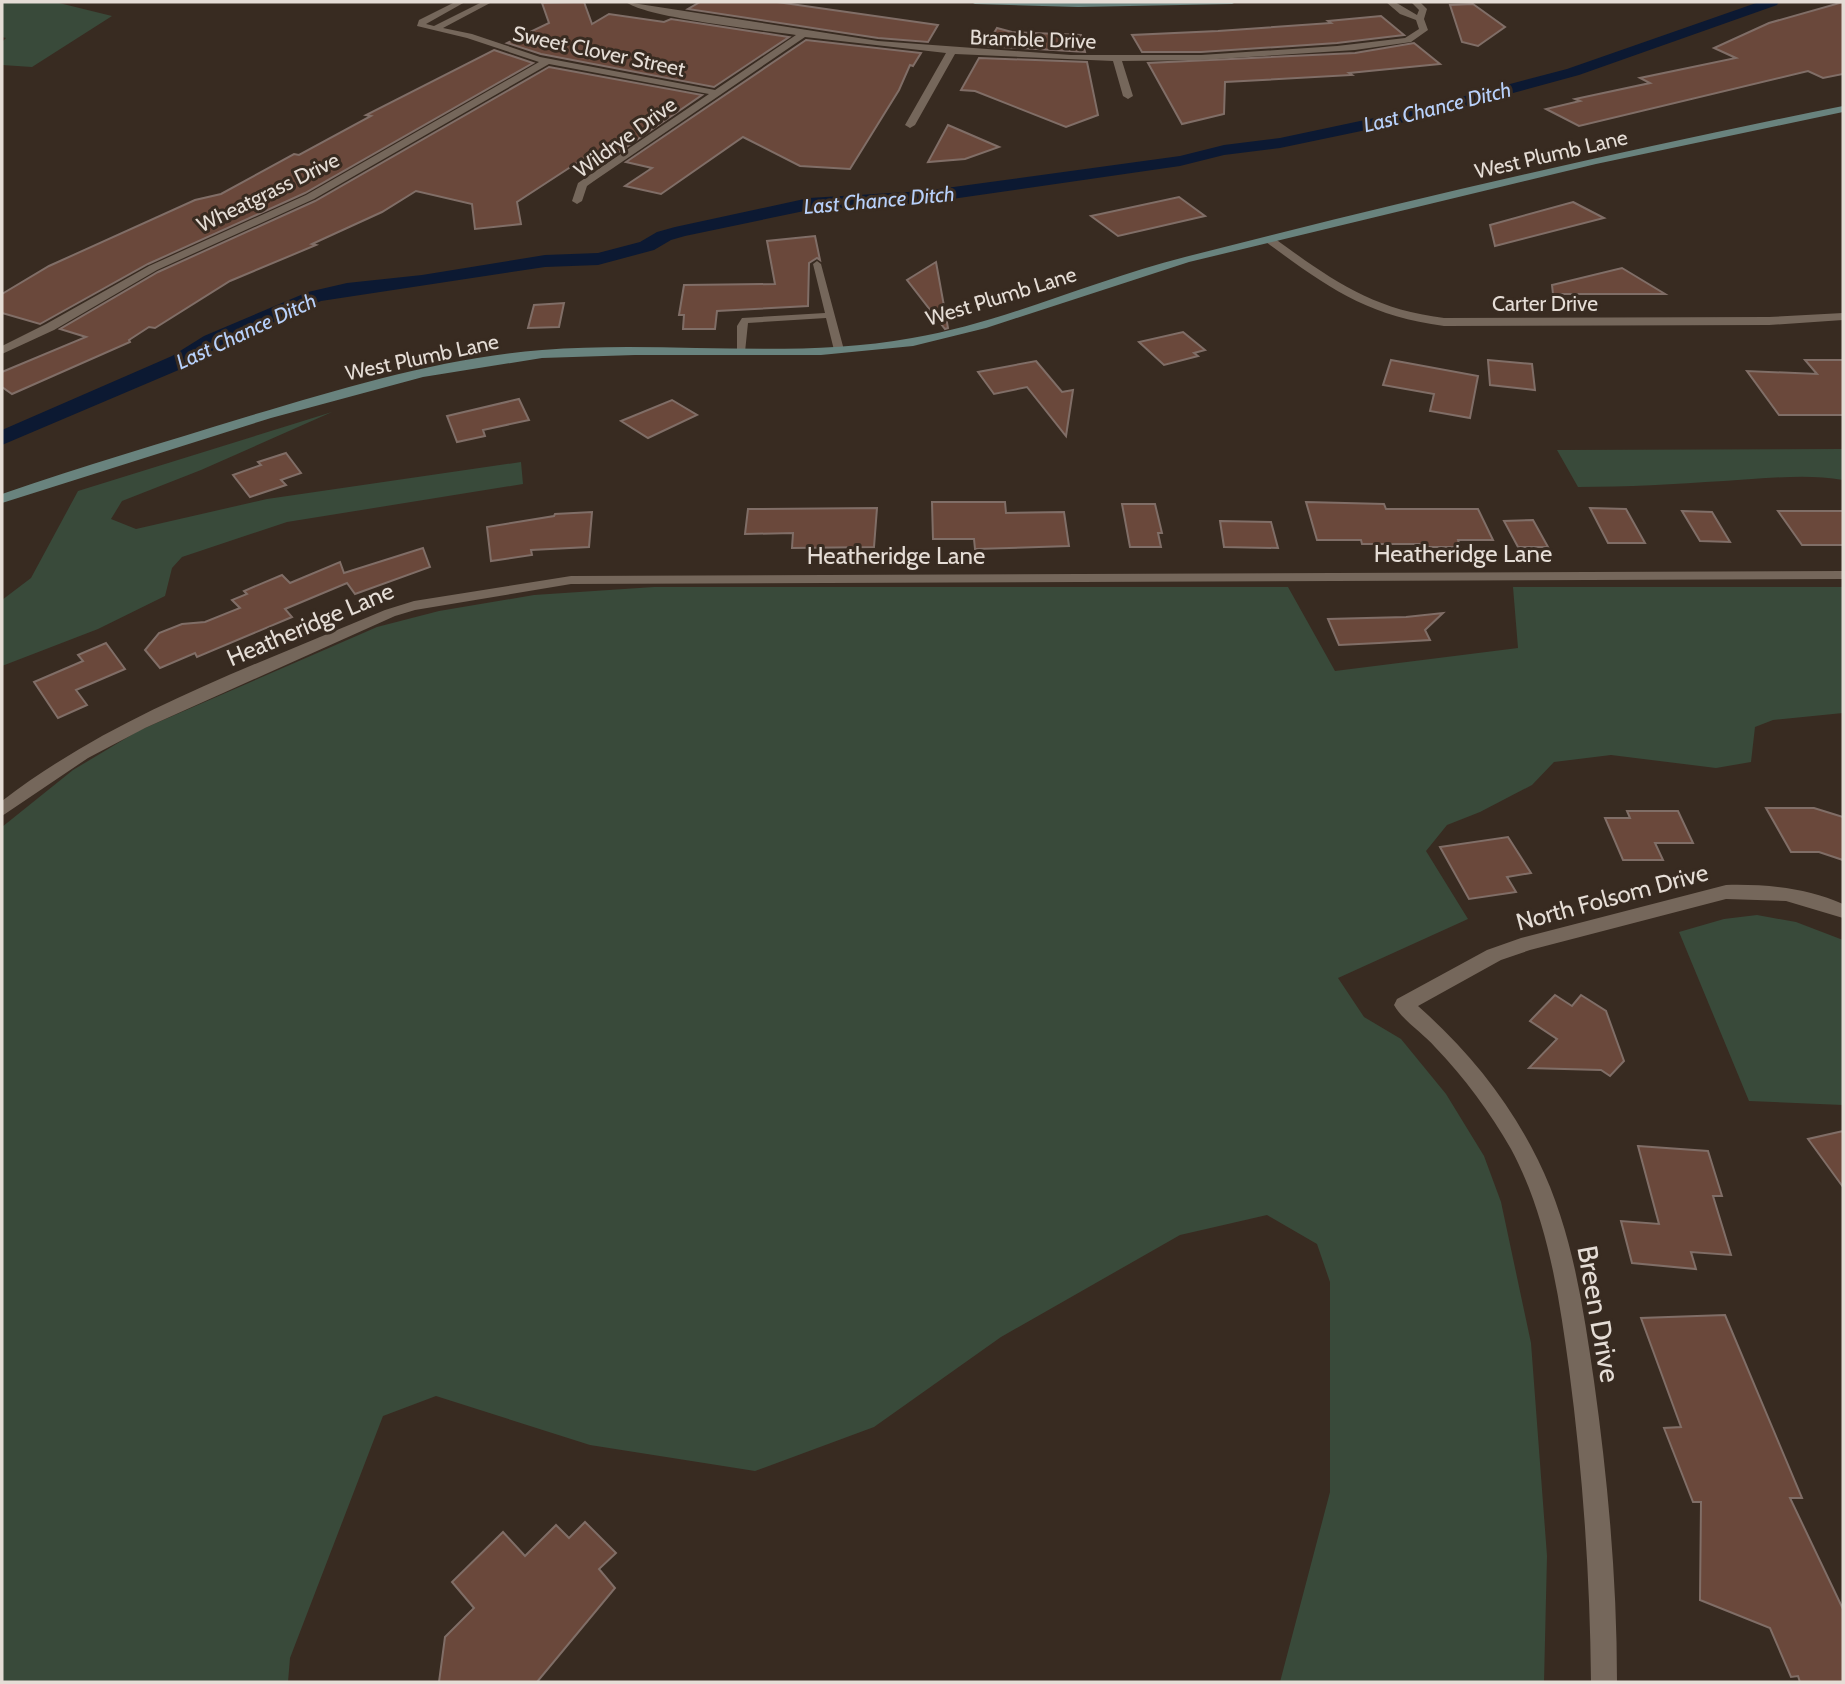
<svg xmlns="http://www.w3.org/2000/svg" width="1845" height="1684" viewBox="0 0 1845 1684" font-family="Cabin,sans-serif">
<style>
.green{fill:#394a3a}
.lines{fill:none;stroke-linecap:round;stroke-linejoin:round}
.canal{fill:#0c1932;fill-rule:evenodd}
.building{fill:#6a483b;stroke:#806e67;stroke-width:2}
.lane{fill:#75675b;fill-rule:evenodd}
.street{fill:#75675b;fill-rule:evenodd}
.secondary{fill:#69837e;fill-rule:evenodd}
.labels{text-anchor:middle;dominant-baseline:central;stroke-width:6;stroke-linejoin:round;paint-order:stroke}
.far-street-label{font-size:21px;fill:#e5ddd6;stroke:#382b21}
.far-water-label{font-size:21px;font-style:italic;fill:#b8d1fb;stroke:#382b21}
.street-label{font-size:24px;fill:#e5ddd6;stroke:#382b21}
.near-street-label{font-size:28px;fill:#e5ddd6;stroke:#382b21}
</style>
<rect width="100%" height="100%" fill="#382b21"/>
<g class="green">
<polygon points="2,2 55,2 112,16 32,67 2,65 2,42 6,38 2,37"/>
<polygon points="332,412 201,470 122,501 111,519 136,529 267,499 521,462 523,484 287,522 182,557 172,568 165,596 98,629 2,666 2,600 31,578 78,491"/>
<path d="M1843,449V480C1805,473 1763,479 1724,481C1675,484 1627,487 1578,487L1557,450Z"/>
<polygon points="654,587 1288,587 1335,671 1518,648 1513,587 1843,587 1843,713 1773,720 1755,727 1751,762 1716,768 1611,755 1554,762 1532,785 1480,812 1447,825 1426,851 1468,919 1338,978 1364,1017 1401,1039 1446,1094 1484,1156 1501,1202 1531,1343 1547,1556 1544,1682 1280,1682 1330,1492 1330,1282 1317,1244 1267,1215 1180,1235 1001,1337 874,1427 755,1471 590,1445 436,1396 383,1416 290,1658 288,1682 2,1682 2,827 73,770 138,731 377,627 439,611 534,595"/>
<polygon points="1757,915 1796,922 1843,940 1843,1105 1749,1101 1679,932 1724,919"/>
</g>
<g class="lines">
<polygon class="canal" points="1759,2 1779,2 1777,5 1579,75 1414,120 1280,148 1224,155 1180,166 924,203 809,210 685,236 671,240 654,250 598,265 545,267 321,301 220,346 188,366 2,445 2,430 172,356 204,336 308,292 347,283 422,275 545,255 598,253 640,242 657,232 675,227 809,198 924,191 1180,156 1224,145 1280,138 1412,110 1567,69"/>
</g>
<g class="building">
<polygon points="584,2 592,24 609,14 664,22 671,19 789,37 714,87 541,54 507,43 549,23 542,3"/>
<polygon points="700,2 777,2 938,25 928,42 878,38 688,9"/>
<polygon points="1843,2 1843,74 1823,78 1808,71 1579,126 1546,109 1580,101 1575,99 1650,83 1640,78 1736,58 1714,48 1769,23"/>
<polygon points="1473,4 1505,27 1478,46 1462,42 1450,5"/>
<polygon points="1381,16 1404,35 1337,43 1201,52 1142,52 1132,35 1218,31 1331,23 1328,21"/>
<polygon points="997,28 1012,32 1081,35 1085,52 986,46"/>
<polygon points="806,40 921,53 913,66 910,65 899,90 850,169 800,166 743,137 661,194 625,186 652,168 626,162"/>
<polygon points="1414,43 1440,64 1349,73 1352,75 1225,82 1224,114 1182,124 1148,63 1355,53"/>
<polygon points="494,50 533,63 305,193 148,264 40,324 2,313 2,294 49,266 195,200 221,194 294,154 299,155 371,116 366,115"/>
<polygon points="979,58 1087,62 1098,115 1066,127 975,91 961,90"/>
<polygon points="549,67 702,95 609,159 589,155 517,202 521,224 475,229 472,204 416,191 382,212 312,244 316,245 230,281 155,328 149,327 129,340 130,342 12,394 2,387 2,372 86,337 60,329 158,272 315,201"/>
<polygon points="948,125 999,147 965,159 928,162"/>
<polygon points="1179,197 1205,216 1118,236 1091,216"/>
<polygon points="1573,202 1604,218 1495,246 1490,225"/>
<polygon points="815,236 820,260 817,258 809,263 808,306 717,311 715,329 683,329 684,315 679,315 684,285 775,284 767,241"/>
<polygon points="936,262 948,328 945,329 907,280"/>
<polygon points="1622,268 1665,294 1553,294 1552,285"/>
<polygon points="564,303 559,327 528,328 534,305"/>
<polygon points="1183,332 1205,350 1194,353 1198,356 1164,365 1139,342"/>
<polygon points="1391,360 1478,376 1470,418 1430,411 1434,394 1383,385"/>
<polygon points="1488,360 1532,364 1535,390 1490,385"/>
<polygon points="1805,360 1843,360 1843,415 1779,415 1747,371 1817,374"/>
<polygon points="1036,361 1062,392 1073,390 1066,436 1027,387 994,394 978,372"/>
<polygon points="519,399 529,420 483,430 485,436 457,442 447,416"/>
<polygon points="672,400 697,415 648,438 621,421"/>
<polygon points="286,453 301,473 281,480 286,485 250,497 233,475 261,465 258,462"/>
<polygon points="932,502 1005,502 1006,513 1064,512 1069,546 975,549 974,539 933,539"/>
<polygon points="1306,502 1384,504 1386,509 1478,509 1493,540 1458,540 1460,547 1422,547 1421,544 1362,544 1361,540 1317,540"/>
<polygon points="1122,504 1155,504 1162,533 1158,533 1161,547 1130,547"/>
<polygon points="877,508 874,547 792,548 793,533 745,534 748,509"/>
<polygon points="1590,508 1626,509 1645,543 1608,543"/>
<polygon points="1682,511 1712,512 1730,542 1700,541"/>
<polygon points="1778,511 1843,511 1843,545 1802,545"/>
<polygon points="592,512 589,547 531,550 532,555 491,561 487,527 554,516 555,514"/>
<polygon points="1533,520 1548,547 1518,547 1504,521"/>
<polygon points="1220,521 1271,522 1278,548 1224,547"/>
<polygon points="423,548 430,567 355,594 347,583 285,609 292,617 197,657 195,653 160,668 145,650 159,633 182,624 205,622 240,608 232,600 247,594 244,591 282,575 290,583 340,562 344,573"/>
<polygon points="1443,613 1425,630 1430,640 1379,643 1339,645 1328,619 1406,617"/>
<polygon points="106,643 125,669 76,690 87,705 58,718 34,682 83,661 78,655"/>
<polygon points="1766,808 1814,808 1843,817 1843,860 1819,852 1791,852"/>
<polygon points="1627,811 1678,811 1693,843 1655,843 1663,860 1623,860 1605,818 1630,818"/>
<polygon points="1508,837 1531,873 1507,877 1516,892 1469,899 1440,847"/>
<polygon points="1555,995 1572,1006 1581,995 1606,1011 1624,1061 1610,1076 1601,1070 1529,1068 1557,1039 1530,1021"/>
<polygon points="1843,1131 1843,1187 1808,1139"/>
<polygon points="1638,1146 1708,1151 1722,1196 1713,1196 1731,1255 1691,1252 1696,1269 1632,1263 1621,1221 1659,1224"/>
<polygon points="1725,1315 1802,1498 1790,1498 1843,1609 1843,1682 1800,1682 1798,1676 1791,1677 1770,1628 1700,1600 1701,1502 1693,1502 1664,1428 1681,1427 1641,1318"/>
<polygon points="585,1522 616,1553 599,1569 615,1588 537,1682 439,1682 445,1637 474,1608 452,1582 503,1532 525,1556 556,1525 569,1538"/>
</g>
<g class="lines">
<polygon class="lane" points="817,261 821,264 844,350 842,352 834,350 826,318 748,323 745,352 737,354 737,326 742,318 825,313 813,264"/>
<g class="street">
<path d="M455,2H465L426,24L434,26L482,2H492L443,28L472,34L540,57L715,90L796,35C763,30 647,18 626,2L878,41L1071,55H1201L1337,46L1405,38L1419,29L1416,20L1400,14L1386,2H1395L1417,15L1419,10L1411,2H1420L1427,9L1424,19L1428,30L1411,42L1355,50L1201,60L1122,61L1133,96L1128,99L1123,96L1113,61L955,54L915,125L910,128L905,125L946,53L805,37L594,181L587,186L582,201L577,204L572,201L578,183L709,94L549,64L314,199L157,270L54,330L2,354V346L46,324L149,266L306,195L539,62L467,38L417,26L419,20Z"/>
<path d="M1266,238H1274C1332,280 1371,309 1444,318L1769,317L1843,313V320L1769,325L1444,326C1367,316 1327,287 1266,242Z"/>
<path d="M1843,571V579L571,584L415,610L395,616L145,728L88,758L2,816V801C113,715 256,665 385,610L414,601L571,576Z"/>
<path d="M1726,885C1766,884 1806,888 1843,904V918L1786,901L1726,899L1530,950L1501,960L1418,1006C1468,1050 1509,1101 1538,1160C1572,1229 1583,1306 1594,1381C1608,1481 1617,1581 1617,1682H1591C1590,1577 1583,1474 1569,1369C1559,1295 1547,1216 1511,1149C1490,1112 1464,1077 1435,1047C1423,1033 1403,1021 1394,1005L1397,999L1487,950L1521,938Z"/>
</g>
<g class="secondary">
<polygon points="971,2 1236,2 1232,4 1078,7 975,4"/>
<path d="M1843,106V112L1596,164L1189,262L986,328L913,346L821,355H635L542,358L423,377L271,418L2,503V494C82,466 165,442 246,417C343,388 441,358 542,350C666,340 790,360 912,338C1006,322 1093,280 1185,257C1403,201 1623,150 1843,106Z"/>
</g>
</g>
<g class="labels">
<g class="far-street-label">
<text transform="translate(1033 39) rotate(2)">Bramble Drive</text>
<text transform="translate(599 51) rotate(12)">Sweet Clover Street</text>
<text transform="translate(625 137) rotate(-36)">Wildrye Drive</text>
<text transform="translate(1551 154) rotate(-13)">West Plumb Lane</text>
<text transform="translate(268 192) rotate(-26)">Wheatgrass Drive</text>
<text transform="translate(1001 296) rotate(-17)">West Plumb Lane</text>
<text x="1545" y="303">Carter Drive</text>
<text transform="translate(422 357) rotate(-12)">West Plumb Lane</text>
</g>
<g class="far-water-label">
<text transform="translate(1437 107) rotate(-14)">Last Chance Ditch</text>
<text transform="translate(879 200) rotate(-5)">Last Chance Ditch</text>
<text transform="translate(246 331) rotate(-25)">Last Chance Ditch</text>
</g>
<g class="street-label">
<text x="1463" y="553">Heatheridge Lane</text>
<text x="896" y="555">Heatheridge Lane</text>
<text transform="translate(310 624) rotate(-23)">Heatheridge Lane</text>
<text transform="translate(1612 897) rotate(-15)">North Folsom Drive</text>
</g>
<g class="near-street-label">
<text transform="translate(1599 1314) rotate(80)">Breen Drive</text>
</g>
</g>
<rect width="1845" height="1684" fill="none" stroke="#e5ddd6" stroke-width="7"/>
</svg>
